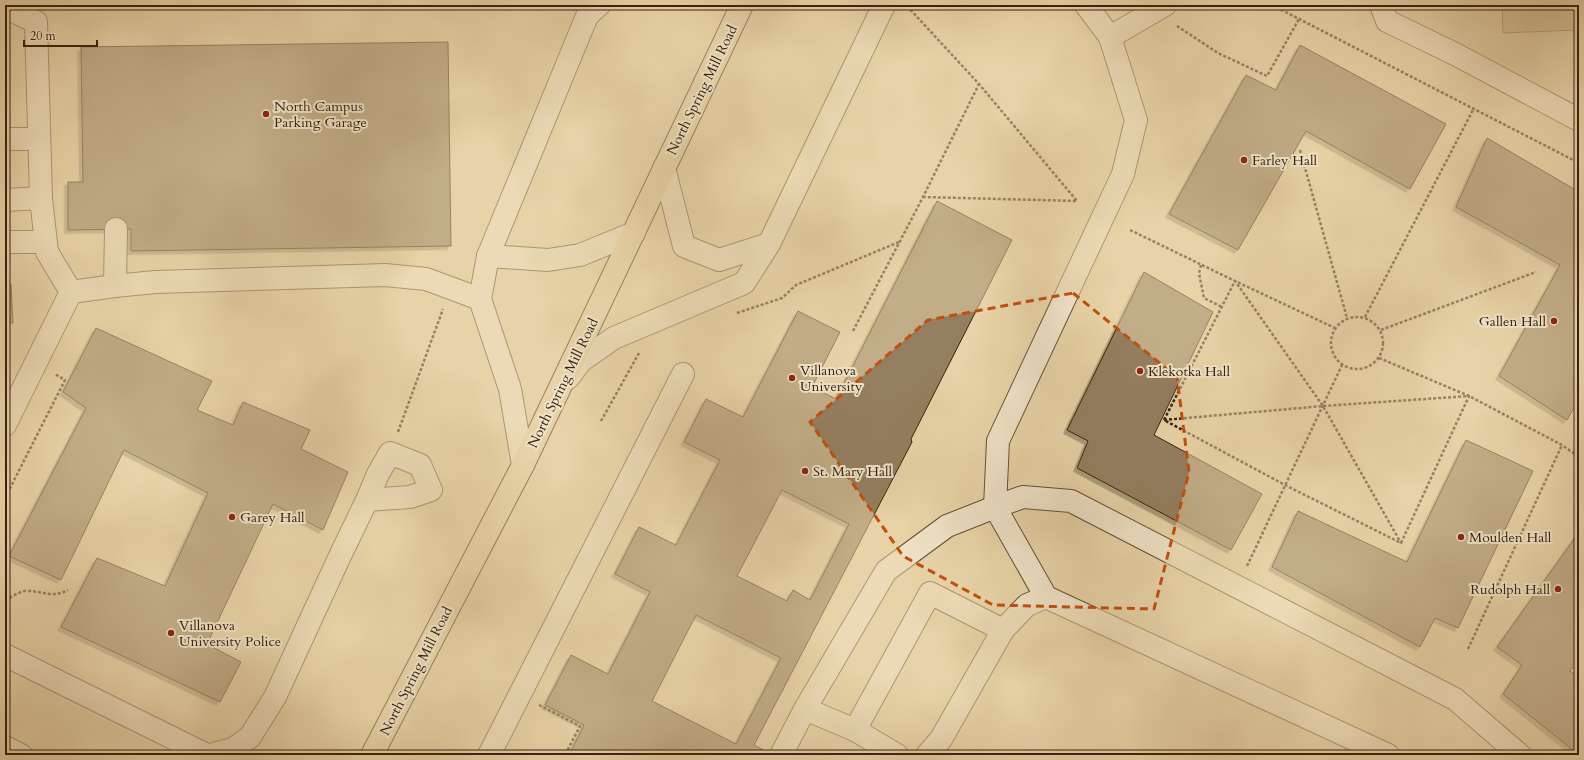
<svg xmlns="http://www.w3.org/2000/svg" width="1584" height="760" viewBox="0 0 1584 760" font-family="Cardo,serif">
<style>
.green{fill:#c9b58d;stroke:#806b4e}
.building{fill:#937e5e;stroke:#38210f;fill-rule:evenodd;filter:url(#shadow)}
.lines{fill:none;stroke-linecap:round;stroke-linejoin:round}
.minor-casing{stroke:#644e35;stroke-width:24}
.major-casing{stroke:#38210f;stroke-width:24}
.path{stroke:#38210f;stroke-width:2.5;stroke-dasharray:3 2;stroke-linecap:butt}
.minor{stroke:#efe2c6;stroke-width:22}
.major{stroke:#e7d3a7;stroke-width:22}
.marked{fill:none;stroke:#c54e0d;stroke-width:3;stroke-dasharray:8 5;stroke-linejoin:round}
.poi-dot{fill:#8f2418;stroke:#efe2c6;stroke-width:1.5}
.labels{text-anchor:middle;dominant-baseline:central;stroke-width:4;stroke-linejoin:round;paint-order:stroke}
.street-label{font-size:14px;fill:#38210f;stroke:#efe2c6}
.poi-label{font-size:14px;fill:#38210f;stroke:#efe2c6;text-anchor:start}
</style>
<defs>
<filter id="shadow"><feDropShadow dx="-3.5" dy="3.5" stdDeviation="0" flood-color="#0004"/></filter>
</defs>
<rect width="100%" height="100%" fill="#e7d3a7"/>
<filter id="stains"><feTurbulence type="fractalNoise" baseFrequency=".005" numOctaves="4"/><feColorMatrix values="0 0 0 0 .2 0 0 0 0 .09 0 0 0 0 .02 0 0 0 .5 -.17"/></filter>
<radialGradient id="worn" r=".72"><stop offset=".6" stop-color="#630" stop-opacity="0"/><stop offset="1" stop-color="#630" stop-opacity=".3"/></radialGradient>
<polygon class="green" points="1502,5 1579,5 1579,30 1503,33"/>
<g class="building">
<polygon points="448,42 451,246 131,251 131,229 68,230 68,182 83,182 81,47"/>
<polygon points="1300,45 1446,124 1410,189 1306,131 1238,250 1169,214 1246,75 1276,90"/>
<polygon points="1487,138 1579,192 1579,399 1567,420 1499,376 1560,265 1456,207"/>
<path d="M937,201L1012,240L911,439L912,442L754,745L769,753L768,755H569L584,725L545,705L571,655L608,674L650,592L615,574L639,527L676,545L720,460L684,442L706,399L743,417L798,311L840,332L812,387L836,399ZM782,490L849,524L810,600L793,590L787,601L737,576ZM696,615L781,658L736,744L652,701Z"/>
<polygon points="1144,272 1213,312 1154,435 1262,494 1231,550 1077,468 1088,441 1067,430"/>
<polygon points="5,284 11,284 13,323 5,323"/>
<polygon points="96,328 212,381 197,410 233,425 243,402 310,430 301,449 348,472 323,530 273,504 207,644 241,662 220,702 61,627 97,558 165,586 208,493 124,450 61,580 9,556 86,408 63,392"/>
<polygon points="1466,440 1533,471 1458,628 1435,618 1420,647 1272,567 1298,511 1407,562"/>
<polygon points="1579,532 1579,660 1570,671 1579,677 1579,755 1503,694 1522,665 1497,647"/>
</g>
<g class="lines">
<g class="minor-casing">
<g id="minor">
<polyline points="1086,5 1110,37 1136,120 1123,174 998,441 995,507 1046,597 1388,755"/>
<polyline points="1381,5 1387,21 1455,54 1579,120"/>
<polyline points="5,7 36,22 41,198"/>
<polyline points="1110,37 1165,5"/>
<polyline points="5,139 39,139"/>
<polyline points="664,168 684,246 719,260 769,244"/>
<polyline points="5,200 41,198 47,252 71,292"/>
<polyline points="5,242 45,242"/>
<polyline points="488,256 548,260 580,255 634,233"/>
<polyline points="115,286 116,229"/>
<polyline points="480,299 488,256 587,16 599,5"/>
<polyline points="568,378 581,361 614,338 744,283 769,244 884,5"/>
<polyline points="5,425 71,292 115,286 155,282 385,275 426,279 480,299 510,389 523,465"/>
<polyline points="1003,630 1027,605 1046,597"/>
<polyline points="5,655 207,755"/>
<polyline points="805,709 855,730 897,755"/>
<polyline points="855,730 930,593 1003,630 941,739 927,755"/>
<polyline points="5,747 21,755"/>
<polyline points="210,755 233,749 250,737 275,697 339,558 367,500 378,474 390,453 420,465 431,490 410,497 367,500"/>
<polyline points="489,755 683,374"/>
<polyline points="781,755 805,709 886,571 947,526 995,507 1023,497 1071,501 1455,699 1520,755"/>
</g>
</g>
<g class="major-casing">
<polyline id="major" points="372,755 523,465 742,5"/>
</g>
<g class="path">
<polyline points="1272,5 1579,163"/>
<polyline points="907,6 979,84 1077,201 923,197"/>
<polyline points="1177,26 1218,53 1267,76 1299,19"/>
<polyline points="1300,150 1347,318"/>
<polyline points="1130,230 1235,281 1335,328"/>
<polyline points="1201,265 1199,273 1204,298 1222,307"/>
<polyline points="737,313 782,298 796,285 899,242"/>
<circle cx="1357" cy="343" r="26"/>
<polyline points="1365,317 1474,108"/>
<polyline points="1381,330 1536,272"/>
<polyline points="853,331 923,197 979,84"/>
<polyline points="1379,358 1469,396 1562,445 1579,457"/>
<polyline points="1164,420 1323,406 1469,396 1401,543 1285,485 1164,420 1235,281 1323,406 1401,543"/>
<polyline points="601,421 639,353"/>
<polyline points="398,432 443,309"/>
<polyline points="5,498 65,380 55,374"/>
<polyline points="1247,566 1342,365"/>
<path d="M5,600C12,597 18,592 25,591C41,590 52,599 68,590"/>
<polyline points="1468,649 1562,445"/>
<polyline points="539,705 580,726 565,755"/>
</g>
<use href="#minor" class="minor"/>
<use href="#major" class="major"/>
</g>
<path d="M0 0H1584V760H0ZM1073,293L1177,377L1189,472L1154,609L993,605L903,556L810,422L928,320Z" fill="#e7d3a7" fill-opacity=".55" fill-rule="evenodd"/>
<path class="marked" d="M1073,293L1177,377L1189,472L1154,609L993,605L903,556L810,422L928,320Z"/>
<g class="poi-dot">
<circle cx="266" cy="114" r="4"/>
<circle cx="1244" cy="160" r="4"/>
<circle cx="1554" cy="321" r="4"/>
<circle cx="1140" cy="371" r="4"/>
<circle cx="792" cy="378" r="4"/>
<circle cx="805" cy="471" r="4"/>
<circle cx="232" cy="517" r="4"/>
<circle cx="1461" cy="537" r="4"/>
<circle cx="1558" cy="589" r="4"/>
<circle cx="171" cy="633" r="4"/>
</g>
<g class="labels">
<g class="street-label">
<text transform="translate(702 90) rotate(-64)">North Spring Mill Road</text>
<text transform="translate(563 383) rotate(-64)">North Spring Mill Road</text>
<text transform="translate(416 671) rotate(-63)">North Spring Mill Road</text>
</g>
<g class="poi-label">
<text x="274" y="106">North Campus<tspan x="274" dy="16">Parking Garage</tspan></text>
<text x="1252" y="160">Farley Hall</text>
<text x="1546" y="321" text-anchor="end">Gallen Hall</text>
<text x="800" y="370">Villanova<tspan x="800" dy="16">University</tspan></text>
<text x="1148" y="371">Klekotka Hall</text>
<text x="813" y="471">St. Mary Hall</text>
<text x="240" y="517">Garey Hall</text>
<text x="1469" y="537">Moulden Hall</text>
<text x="1550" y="589" text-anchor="end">Rudolph Hall</text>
<text x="179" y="625">Villanova<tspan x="179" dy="16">University Police</tspan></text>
</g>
</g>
<rect width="1584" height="760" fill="none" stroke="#e7d3a7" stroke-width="20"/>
<rect x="6" y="6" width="1572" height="748" fill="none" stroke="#38210f" stroke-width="2"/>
<rect x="10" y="10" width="1564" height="740" fill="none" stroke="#38210f"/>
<path d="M24 40v6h73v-6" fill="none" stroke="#38210f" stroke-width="2"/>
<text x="30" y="40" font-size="12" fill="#38210f" stroke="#efe2c6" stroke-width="3" paint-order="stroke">20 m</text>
<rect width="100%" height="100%" filter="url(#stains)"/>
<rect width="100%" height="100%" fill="url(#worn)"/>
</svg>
